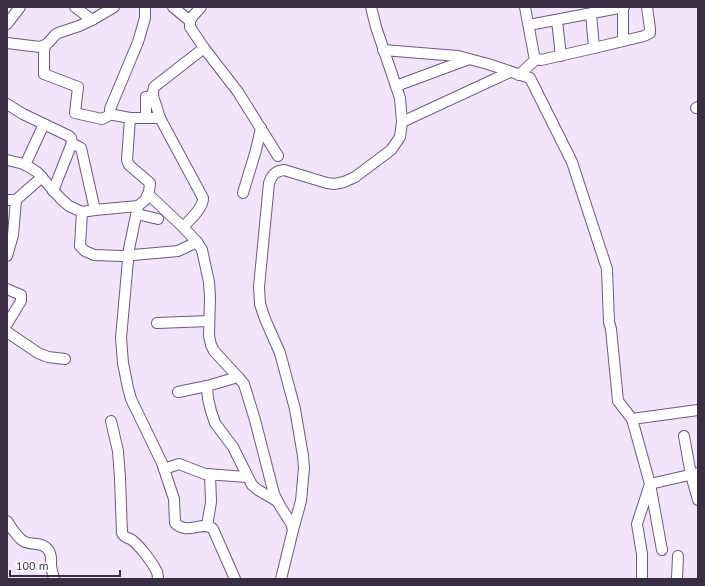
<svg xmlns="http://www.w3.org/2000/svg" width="705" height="586" viewBox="0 0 705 586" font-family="'PT Sans',sans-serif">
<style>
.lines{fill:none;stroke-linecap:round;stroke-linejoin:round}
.minor-casing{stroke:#725783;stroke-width:12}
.minor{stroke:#fff;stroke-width:10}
</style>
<rect width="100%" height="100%" fill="#f1e5fa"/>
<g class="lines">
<g class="minor-casing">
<g id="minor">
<polyline points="75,7 92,20"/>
<polyline points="173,7 190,21"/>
<polyline points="201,7 193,16 190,21 190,27 204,48 238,92 278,156"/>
<polyline points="525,7 534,55 536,59 541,60 594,48 644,36 650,33 650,29 647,7"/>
<polyline points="623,7 623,41"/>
<polyline points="591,14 594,48"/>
<polyline points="557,21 561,56"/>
<polyline points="7,24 20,7"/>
<polyline points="529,25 624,7"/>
<polyline points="7,43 40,47 45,45 49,42 55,35 58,33 79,26 92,20 114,7"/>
<polyline points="45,45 44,51 44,74 78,87 75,113 102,119 112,114"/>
<polyline points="383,50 458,56 488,64 530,78 572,162 607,269 609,322 611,329 618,401 632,419"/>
<polyline points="519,75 536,59"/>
<polyline points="396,86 469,59"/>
<polyline points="7,104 23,114 69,136 71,138 72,143 53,191"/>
<polyline points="696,108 698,107"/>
<polyline points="130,118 160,118"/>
<polyline points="146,118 146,97 153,96"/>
<polyline points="402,122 510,72"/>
<polyline points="72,143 81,148 95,210"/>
<polyline points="7,160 24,164 37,172 61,199 69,206 82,212 95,210 138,206 145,200 149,192 150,183 129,165 127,160 130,118 114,115 110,112 110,109 138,42 145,18 145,7"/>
<polyline points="25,165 44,124"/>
<polyline points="243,193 256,150 261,128"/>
<polyline points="148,194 183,227 197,242 202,250 209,282 210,297 209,336 211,345 214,351 238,377 244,384 255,420 274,494 280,506 291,523 293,530"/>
<polyline points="7,200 16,200 42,177"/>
<path d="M138,206L129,249L121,338L123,363L128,388L131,399L162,463L174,499L175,523C188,536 202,520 213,529L235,579"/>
<polyline points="82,212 80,246 85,251 94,255 122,256 178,251 197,242"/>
<polyline points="137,214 158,219"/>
<path d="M183,227C189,221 204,207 203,198L160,118L153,96V92L154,87L204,48"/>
<polyline points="7,256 13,235 16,200"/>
<polyline points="7,289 21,295 21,301 7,324"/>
<polyline points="157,323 209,321"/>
<polyline points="7,332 38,353 48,357 65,359"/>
<polyline points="207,386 208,399 211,411 215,423 233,447 252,485 258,490 277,501"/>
<polyline points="178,392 207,386 238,377"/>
<path d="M111,421L118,451L120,478L122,533C124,538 127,537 132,540C139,545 152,562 156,570C158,573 158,576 158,579"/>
<polyline points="684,436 691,475 698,500"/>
<polyline points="164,469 179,464 205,474 247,477"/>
<path d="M7,521C12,529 16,536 23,541C32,546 43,541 49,551C52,556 51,561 51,566C52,571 53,575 54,579"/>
<polyline points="207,526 211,502 210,474"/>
<polyline points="662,550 650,484 698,473"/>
<path d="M281,579L293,530L301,501L304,468L303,456L295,409L280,353L265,319L260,304L259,287L269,183C272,175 275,171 284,170L327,183L334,184L344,182L355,177L391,150L400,137L402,122L400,98L376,27L371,7"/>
<polyline points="642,579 642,554 637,524 650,484 632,419 698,410"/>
<polyline points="677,579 678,556"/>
</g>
</g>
<use href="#minor" class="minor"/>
</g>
<rect width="705" height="586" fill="none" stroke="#392d41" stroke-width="16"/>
<path d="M10 570v6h110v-6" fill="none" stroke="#392d41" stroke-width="2"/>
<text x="16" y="570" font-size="12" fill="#392d41" stroke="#ffffff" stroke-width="3" paint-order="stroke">100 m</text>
</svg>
